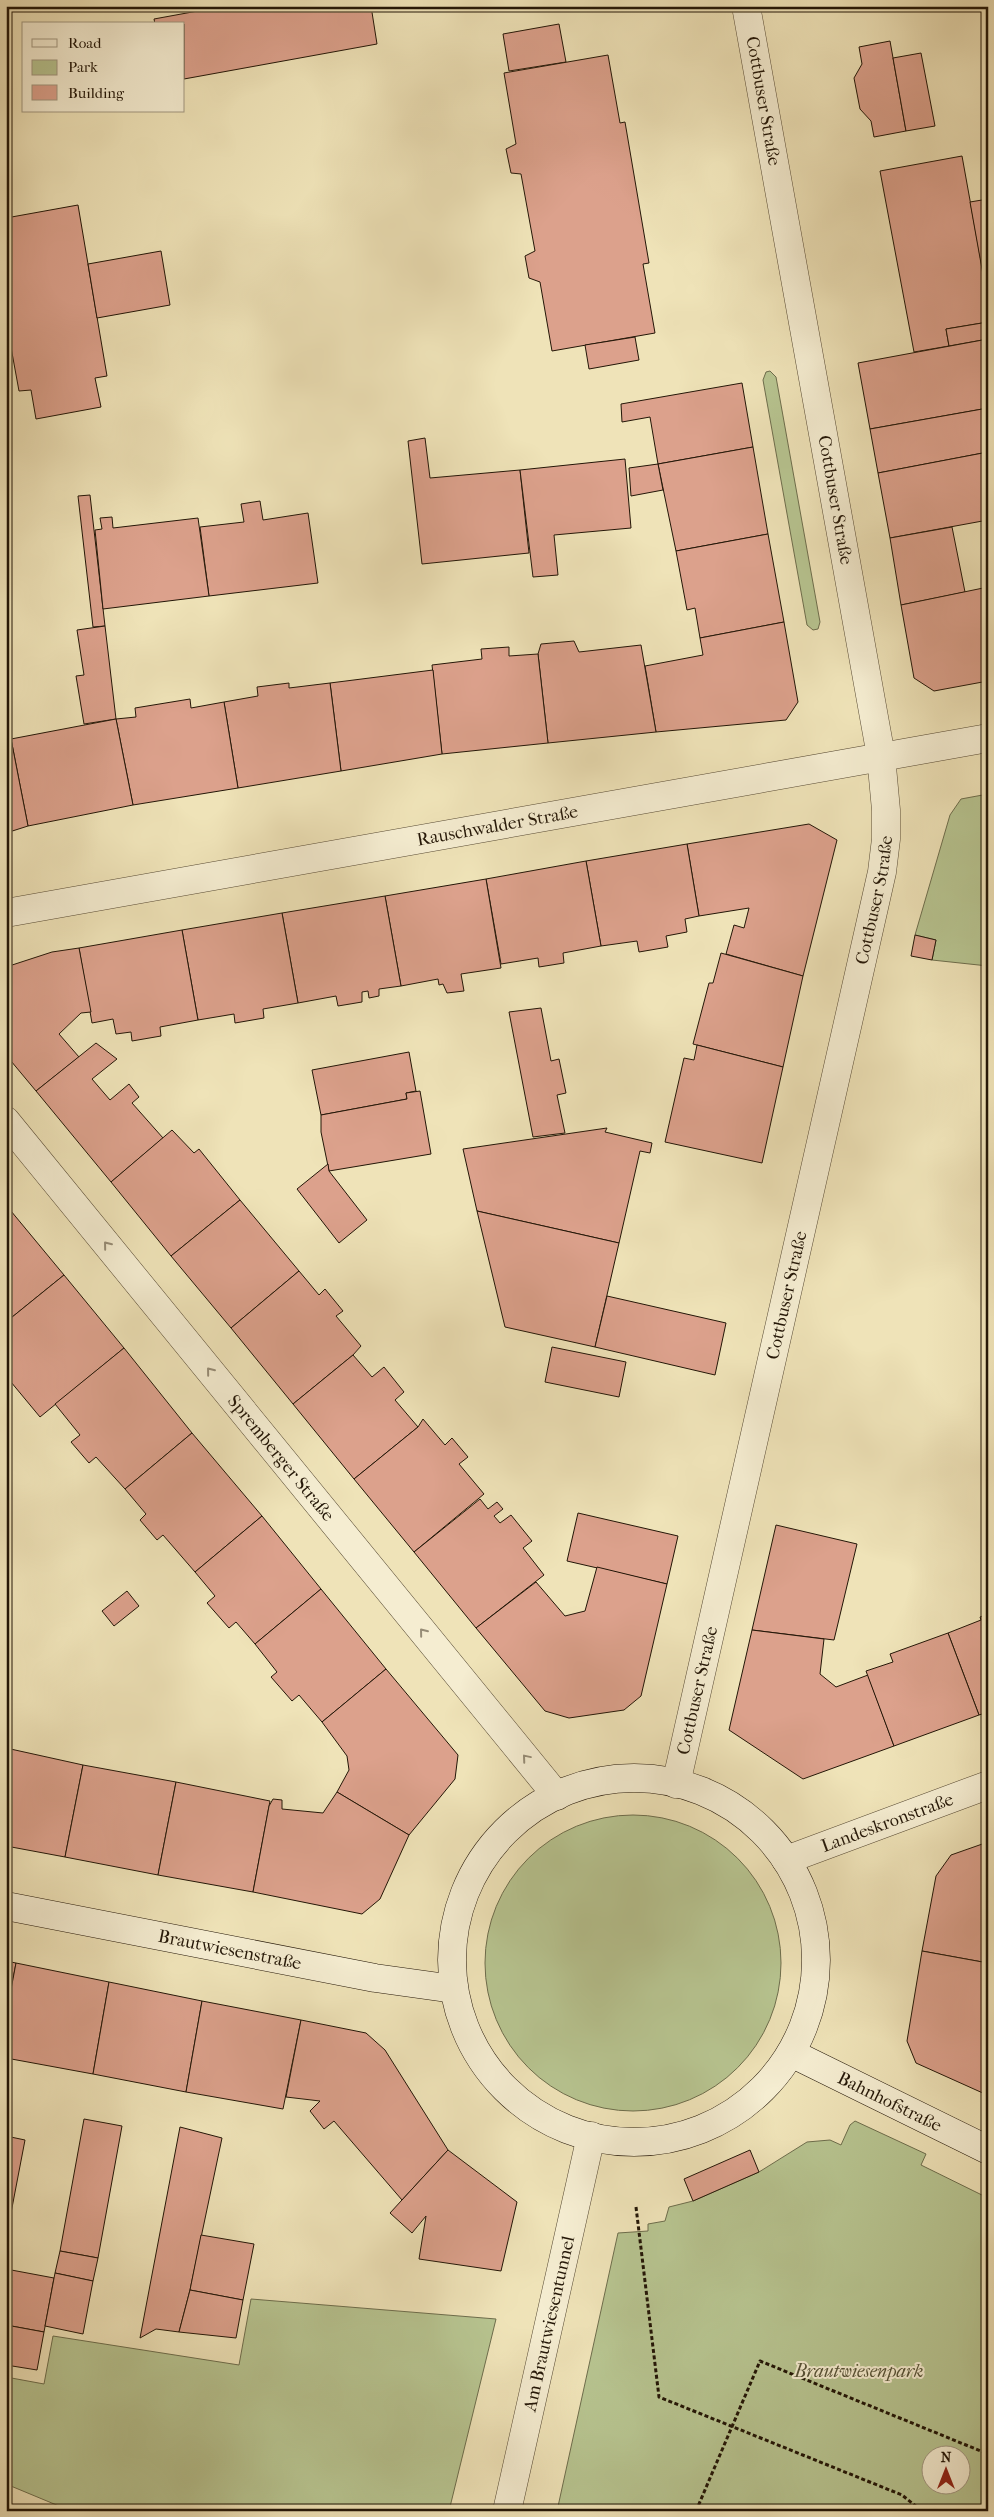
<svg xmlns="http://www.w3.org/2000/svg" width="994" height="2517" viewBox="0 0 994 2517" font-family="'IM FELL French Canon',serif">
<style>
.green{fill:#b7c490;stroke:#6d6d4c;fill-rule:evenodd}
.building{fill:#dca18c;stroke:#231607}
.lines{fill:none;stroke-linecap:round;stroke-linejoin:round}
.minor-casing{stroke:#564933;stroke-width:29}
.tertiary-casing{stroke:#564933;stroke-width:29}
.secondary-casing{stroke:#231607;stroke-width:29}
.path{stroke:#231607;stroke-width:3;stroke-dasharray:4 2.5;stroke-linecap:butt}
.minor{stroke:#f5edd1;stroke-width:28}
.tertiary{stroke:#f5edd1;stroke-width:28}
.secondary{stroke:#f5edd1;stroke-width:28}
.oneway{stroke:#968c76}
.labels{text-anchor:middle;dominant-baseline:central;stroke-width:4;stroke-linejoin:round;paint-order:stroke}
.street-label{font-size:18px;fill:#231607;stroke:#f5edd1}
.park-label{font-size:18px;font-style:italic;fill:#575337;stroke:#f5edd1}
</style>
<rect width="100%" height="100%" fill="#efe3b8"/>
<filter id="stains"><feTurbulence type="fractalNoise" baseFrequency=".004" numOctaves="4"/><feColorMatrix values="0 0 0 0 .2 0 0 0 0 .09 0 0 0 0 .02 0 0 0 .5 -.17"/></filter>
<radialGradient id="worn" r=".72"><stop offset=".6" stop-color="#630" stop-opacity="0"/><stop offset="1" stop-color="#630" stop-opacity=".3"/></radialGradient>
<g class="green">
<polygon points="770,371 776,377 820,622 818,629 813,630 807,625 763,380 766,372"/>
<polygon points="988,794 988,966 932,960 936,940 915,935 950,815 961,799"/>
<circle cx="633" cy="1963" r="148"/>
<path d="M855,2121L926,2154L921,2165L988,2198V2511H934L922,2506L914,2511H557L618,2233L648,2231V2224L665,2221L669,2207L693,2201L759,2172L807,2142L830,2140L841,2145L850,2125ZM932,2454H962V2484H932Z"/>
<polygon points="251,2299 496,2319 449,2511 71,2511 6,2484 6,2377 44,2384 53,2336 239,2365"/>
</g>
<g class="building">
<polygon points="225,6 371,6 377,44 184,79 184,24 155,24 154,19"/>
<polygon points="559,24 566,62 509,71 503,34"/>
<polygon points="890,41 906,131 874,137 871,121 860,109 854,78 862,64 859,47"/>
<polygon points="921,53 935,126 906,131 893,58"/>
<polygon points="608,55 620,123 625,122 649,263 643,264 655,333 552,351 540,282 529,278 525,256 535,251 521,174 511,173 506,149 516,144 504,73"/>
<polygon points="962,156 988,300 988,322 946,329 949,346 914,352 880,171"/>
<polygon points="988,199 988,297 987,297 970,202"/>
<polygon points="78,205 107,376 95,378 101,407 36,419 31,390 19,391 6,320 6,218"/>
<polygon points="161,251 170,305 97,318 88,264"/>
<polygon points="988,322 988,339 949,346 946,329"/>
<polygon points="635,337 639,360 589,369 585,345"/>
<polygon points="988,339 988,408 870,429 858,363"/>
<polygon points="742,383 753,447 658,464 650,417 622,422 621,404"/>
<polygon points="988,408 988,452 878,473 870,429"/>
<polygon points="425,438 430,478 520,470 529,553 422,564 408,441"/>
<polygon points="753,447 768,534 676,551 658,464"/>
<polygon points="988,452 988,520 890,538 878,473"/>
<polygon points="625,459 631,528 554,535 558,575 533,577 520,470"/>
<polygon points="658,464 663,490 631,496 629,468"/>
<polygon points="90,495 105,626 93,627 78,496"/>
<polygon points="260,501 263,520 308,513 318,583 209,596 200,527 244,522 241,504"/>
<polygon points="112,517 113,528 198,518 209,596 103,609 95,530 102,529 100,518"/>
<polygon points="952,527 965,592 901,605 890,538"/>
<polygon points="768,534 784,622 700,638 695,608 687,610 676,551"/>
<polygon points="988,587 988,681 934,691 914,678 901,605"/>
<polygon points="784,622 798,702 786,720 656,732 645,666 703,655 700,638"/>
<polygon points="105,626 116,719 84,724 76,676 84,675 77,630"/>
<polygon points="574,641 579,652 641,645 656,732 548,743 538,654 541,644"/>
<polygon points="509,647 509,656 538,654 548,743 442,754 432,665 482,659 481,649"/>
<polygon points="433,670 442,754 341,771 330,683"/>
<polygon points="289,683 289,688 330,683 341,771 238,788 224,702 258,696 257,687"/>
<polygon points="190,699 191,708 224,702 238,788 133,805 116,719 136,717 135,708"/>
<polygon points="6,719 11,739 6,741"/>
<polygon points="116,719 133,805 28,826 11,739"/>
<polygon points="11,739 28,826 6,833 6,741"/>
<polygon points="809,824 837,840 803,976 726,954 734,925 744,928 749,908 699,916 687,844"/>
<polygon points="687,844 699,916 685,919 687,932 666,936 668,947 639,952 637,941 601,946 586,861"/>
<polygon points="586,861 601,946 563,953 564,963 539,967 538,958 501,964 486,879"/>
<polygon points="486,879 501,968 461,974 464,991 447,993 443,984 439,985 438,979 401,986 385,896"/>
<polygon points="385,896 401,986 379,989 379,996 369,998 368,991 362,992 362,1002 338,1006 336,996 298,1003 282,913"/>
<polygon points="282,913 298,1003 263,1009 264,1018 235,1023 234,1014 198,1020 182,930"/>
<polygon points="182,930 198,1020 160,1027 161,1036 132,1041 131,1032 116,1034 113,1019 92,1023 79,948"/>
<polygon points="915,935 936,940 932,960 911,956"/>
<polygon points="79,948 91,1012 81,1013 59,1034 79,1057 36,1091 6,1055 6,967 52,952"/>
<polygon points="721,953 803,976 783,1067 693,1044 709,983 713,983"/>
<polygon points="541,1008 551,1061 559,1059 566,1093 557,1095 565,1133 533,1137 509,1012"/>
<polygon points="96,1043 117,1059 92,1079 110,1100 129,1084 139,1097 132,1103 163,1138 111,1182 36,1091"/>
<polygon points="697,1045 783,1067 762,1163 665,1142 684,1058 694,1060"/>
<polygon points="409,1052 416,1091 406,1093 407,1099 321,1115 312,1070"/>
<polygon points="420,1091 431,1154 329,1171 321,1132 321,1115 407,1099 406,1093"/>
<polygon points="607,1128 605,1132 652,1143 650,1153 640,1151 619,1243 477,1211 463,1149"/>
<polygon points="172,1130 194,1153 199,1149 240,1200 171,1256 111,1182"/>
<polygon points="328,1164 329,1171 367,1220 339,1243 297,1189"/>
<polygon points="240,1200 299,1271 231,1328 171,1256"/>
<polygon points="6,1205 64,1275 6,1322"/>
<polygon points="477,1211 619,1243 595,1347 505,1327"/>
<polygon points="299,1271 319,1295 325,1289 343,1311 336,1316 361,1346 353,1355 293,1404 231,1328"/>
<polygon points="64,1275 124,1348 40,1417 6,1376 6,1365 10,1362 6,1358 6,1322"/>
<polygon points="607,1296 726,1323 715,1375 595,1347"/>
<polygon points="552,1347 626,1362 619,1397 545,1382"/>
<polygon points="124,1348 192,1433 125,1489 96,1457 89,1463 71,1442 80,1435 55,1404"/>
<polygon points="353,1355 372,1377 384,1367 404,1392 395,1400 418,1427 354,1479 293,1404"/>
<polygon points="423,1419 445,1445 452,1438 468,1457 459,1464 484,1494 414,1552 354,1479 418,1427"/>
<polygon points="192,1433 262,1516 195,1572 163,1535 157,1540 140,1520 146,1514 125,1489"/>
<polygon points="480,1499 488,1509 497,1502 503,1509 494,1516 500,1523 511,1515 532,1541 523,1548 544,1575 476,1628 414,1552"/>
<polygon points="578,1513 678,1536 667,1584 567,1561"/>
<polygon points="262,1516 321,1589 255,1644 236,1622 229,1628 207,1603 215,1596 195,1572"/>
<polygon points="776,1525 857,1544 834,1640 752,1630"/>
<polygon points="597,1567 667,1584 641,1696 624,1710 569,1718 545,1711 476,1628 536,1582 565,1616 585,1611"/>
<polygon points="321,1589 386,1669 322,1722 299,1695 292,1701 271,1677 277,1672 255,1644"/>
<polygon points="127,1591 139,1606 114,1626 102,1611"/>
<polygon points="988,1614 988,1712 979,1715 948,1633 981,1620 980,1617"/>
<polygon points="752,1630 824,1639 820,1674 836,1687 868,1675 894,1746 803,1779 729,1730"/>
<polygon points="948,1633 979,1715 894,1746 866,1671 893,1662 890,1654"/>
<polygon points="386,1669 458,1755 455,1779 409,1835 337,1792 349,1770 347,1756 322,1722"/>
<polygon points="6,1748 83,1765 65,1857 6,1846"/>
<polygon points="83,1765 176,1782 158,1875 65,1857"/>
<polygon points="176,1782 270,1801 253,1892 158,1875"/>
<polygon points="337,1792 409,1835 380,1899 362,1914 253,1892 269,1806 273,1799 282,1800 282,1809 323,1813"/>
<polygon points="988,1842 988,1963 922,1951 936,1876 951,1855"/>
<polygon points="922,1951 988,1963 988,2089 985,2094 916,2063 907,2041"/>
<polygon points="6,1961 16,1963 6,2016"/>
<polygon points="16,1963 109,1982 93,2074 6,2058 6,2016"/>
<polygon points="109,1982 202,2001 186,2092 93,2074"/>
<polygon points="202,2001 301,2020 283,2109 186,2092"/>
<polygon points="301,2020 366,2033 385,2050 448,2150 402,2200 334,2121 324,2129 310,2111 320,2101 286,2097"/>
<polygon points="84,2119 122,2126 98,2258 60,2251"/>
<polygon points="180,2127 222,2138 190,2290 179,2332 156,2329 140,2338"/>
<polygon points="6,2136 25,2140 6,2239"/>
<polygon points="448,2150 517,2202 501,2271 419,2259 426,2216 412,2233 390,2213"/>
<polygon points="750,2150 759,2172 693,2201 684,2179"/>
<polygon points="201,2235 254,2244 243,2300 190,2290"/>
<polygon points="60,2251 98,2258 93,2281 55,2273"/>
<polygon points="6,2269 54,2278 44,2332 6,2325"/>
<polygon points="55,2273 93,2281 83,2334 45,2326"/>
<polygon points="190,2290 243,2300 236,2338 179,2332"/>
<polygon points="6,2325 44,2332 37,2370 6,2365"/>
</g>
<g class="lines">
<g class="minor-casing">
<g id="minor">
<path id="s1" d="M6,913L988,738"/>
<path id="s2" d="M6,1121L557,1796"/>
<path id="s3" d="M786,1860L988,1785"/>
</g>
</g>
<g class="tertiary-casing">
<g id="tertiary">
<path id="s4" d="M676,1784L882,872L886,839V810L881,756L746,6"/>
<path id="s5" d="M507,2511L591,2136"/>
</g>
</g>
<g class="secondary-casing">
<g id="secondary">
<circle cx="634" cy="1960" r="182"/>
<path id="s6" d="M6,1906L375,1978L454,1989"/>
<path id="s7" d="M791,2053L988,2150"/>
</g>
</g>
<g class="path">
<polyline points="636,2207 659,2397 902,2495 922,2511"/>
<polyline points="696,2511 760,2361 988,2454"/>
</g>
<use href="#minor" class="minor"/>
<use href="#tertiary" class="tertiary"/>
<use href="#secondary" class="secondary"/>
</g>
<defs><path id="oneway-chevron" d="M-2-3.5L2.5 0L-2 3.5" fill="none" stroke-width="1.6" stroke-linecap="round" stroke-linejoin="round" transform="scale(1.25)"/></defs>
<g class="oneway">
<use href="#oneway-chevron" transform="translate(107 1245) rotate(-129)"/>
<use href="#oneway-chevron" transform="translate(210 1371) rotate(-129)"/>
<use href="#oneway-chevron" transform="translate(423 1632) rotate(-129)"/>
<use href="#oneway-chevron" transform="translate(526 1758) rotate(-130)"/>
</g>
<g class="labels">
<g class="street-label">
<text transform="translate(763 101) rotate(80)">Cottbuser Straße</text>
<text transform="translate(835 500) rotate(80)">Cottbuser Straße</text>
<text stroke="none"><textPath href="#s1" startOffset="499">Rauschwalder Straße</textPath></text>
<text stroke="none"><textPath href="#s4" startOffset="906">Cottbuser Straße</textPath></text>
<text stroke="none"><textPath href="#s4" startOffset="501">Cottbuser Straße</textPath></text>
<text stroke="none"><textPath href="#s2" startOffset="435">Spremberger Straße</textPath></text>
<text stroke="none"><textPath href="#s4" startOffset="96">Cottbuser Straße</textPath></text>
<text stroke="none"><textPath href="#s3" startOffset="108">Landeskronstraße</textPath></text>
<text stroke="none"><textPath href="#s6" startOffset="228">Brautwiesenstraße</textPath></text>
<text stroke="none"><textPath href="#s7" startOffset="110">Bahnhofstraße</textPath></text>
<text stroke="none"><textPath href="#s5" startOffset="192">Am Brautwiesentunnel</textPath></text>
</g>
<g class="park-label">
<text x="859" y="2371">Brautwiesenpark</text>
</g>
</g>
<rect width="994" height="2517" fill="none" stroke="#efe3b8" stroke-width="25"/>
<rect x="8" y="8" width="979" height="2502" fill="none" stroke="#231607" stroke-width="2.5"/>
<rect x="12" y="12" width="969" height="2492" fill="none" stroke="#231607"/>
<rect x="22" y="22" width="162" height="90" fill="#f5edd1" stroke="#a19780"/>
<rect x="32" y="39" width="25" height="8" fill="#f5edd1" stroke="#a19780"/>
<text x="68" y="48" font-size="15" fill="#231607">Road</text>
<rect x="32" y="60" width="25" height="15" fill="#b7c490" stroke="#a19780"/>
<text x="68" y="72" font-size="15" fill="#231607">Park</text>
<rect x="32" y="85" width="25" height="15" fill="#dca18c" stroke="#a19780"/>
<text x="68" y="98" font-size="15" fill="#231607">Building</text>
<g transform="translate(946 2470)"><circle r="24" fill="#f5edd1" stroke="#a19780"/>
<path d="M0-4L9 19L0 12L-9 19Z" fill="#8f2418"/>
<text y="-8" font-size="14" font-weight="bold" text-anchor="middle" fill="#231607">N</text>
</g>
<rect width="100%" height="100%" filter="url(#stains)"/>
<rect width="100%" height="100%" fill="url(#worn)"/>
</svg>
